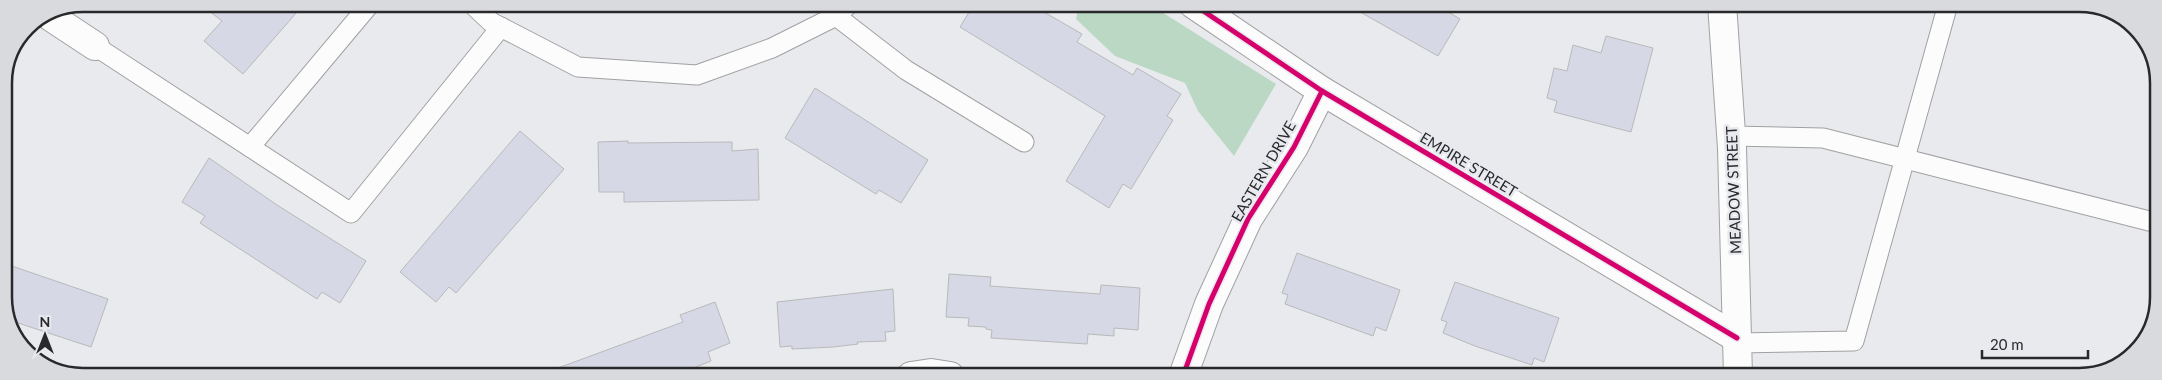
<svg xmlns="http://www.w3.org/2000/svg" width="2162" height="380" viewBox="0 0 2162 380" font-family="Lato,sans-serif">
<style>
.green{fill:#bad8c4}
.building{fill:#d6d8e5;stroke:#b9b9bb}
.lines{fill:none;stroke-linecap:round;stroke-linejoin:round}
.lane-casing{stroke:#a1a1a3;stroke-width:21}
.street-casing{stroke:#a1a1a3;stroke-width:30}
.secondary-casing{stroke:#a1a1a3;stroke-width:30}
.lane{stroke:#fcfcfc;stroke-width:19}
.street{stroke:#fcfcfc;stroke-width:28}
.secondary{stroke:#fcfcfc;stroke-width:28}
.cycleway-casing{stroke:#e8e9ee;stroke-width:8}
.cycleway{stroke:#d6006c;stroke-width:5}
.labels{text-anchor:middle;dominant-baseline:central;stroke-width:5;stroke-linejoin:round;paint-order:stroke}
.street-label{font-size:15px;fill:#29292b;stroke:#e8e9ee}
.rim{fill:none;stroke:#29292b;stroke-width:2.5}
</style>
<rect width="100%" height="100%" fill="#e9eaed"/>
<polygon class="green" points="1079,4 1149,4 1276,84 1234,156 1198,111 1185,83 1115,56 1076,19"/>
<g class="building">
<polygon points="200,4 304,4 243,74 204,41 222,21"/>
<polygon points="974,4 1030,4 1082,34 1077,42 1133,75 1137,68 1181,94 1167,116 1173,120 1131,189 1123,184 1109,208 1066,181 1105,116 960,27"/>
<polygon points="1346,4 1435,4 1460,19 1438,56"/>
<polygon points="1606,36 1653,48 1631,132 1554,112 1557,101 1547,98 1554,68 1567,71 1573,45 1601,53"/>
<polygon points="815,88 928,160 901,203 879,190 876,194 785,138"/>
<polygon points="520,131 564,169 456,293 449,287 436,302 400,272"/>
<polygon points="628,141 628,143 732,142 732,151 758,149 759,200 624,202 624,192 599,192 598,142"/>
<polygon points="209,158 277,205 366,261 340,303 322,292 317,299 200,223 205,216 182,202"/>
<polygon points="1297,253 1400,290 1386,331 1376,327 1373,336 1285,304 1288,295 1282,293"/>
<polygon points="6,264 108,299 91,347 12,321 15,312 6,310"/>
<polygon points="949,274 991,277 990,286 1100,294 1101,285 1140,288 1138,330 1114,328 1114,336 1088,334 1087,344 991,338 992,330 986,329 986,327 968,326 969,318 946,317"/>
<polygon points="1455,282 1559,318 1544,362 1534,358 1532,365 1475,346 1443,333 1447,322 1441,320"/>
<polygon points="893,289 895,331 885,332 886,341 857,342 858,344 833,347 792,349 792,346 780,347 777,302"/>
<polygon points="715,302 730,343 708,352 711,361 673,376 548,376 547,372 683,322 680,315"/>
</g>
<g class="lines">
<g class="lane-casing">
<g id="lane">
<polyline points="472,4 491,22 578,67 697,75 772,48 836,16 849,4"/>
<polyline points="836,16 906,70 1024,142"/>
<polyline points="95,46 351,213 501,27"/>
<polyline points="1731,136 1823,138 2157,223"/>
<polyline points="250,147 370,4"/>
<polyline points="1737,343 1854,341 1948,4"/>
</g>
</g>
<g class="street-casing">
<g id="street">
<polyline points="1193,4 1322,91 1737,338"/>
<polyline points="51,17 95,46"/>
<polyline points="911,376 931,373 950,376"/>
<polyline points="1183,376 1209,304 1248,219 1294,147 1322,91"/>
</g>
</g>
<g class="secondary-casing">
<polyline id="secondary" points="1722,4 1732,148 1738,376"/>
</g>
<use href="#lane" class="lane"/>
<use href="#street" class="street"/>
<use href="#secondary" class="secondary"/>
<g class="cycleway-casing">
<g id="cycleway">
<polyline points="1193,4 1322,91 1737,338"/>
<polyline points="1183,376 1209,304 1248,219 1294,147 1322,91"/>
</g>
</g>
<use href="#cycleway" class="cycleway"/>
</g>
<g class="labels">
<g class="street-label">
<text transform="translate(1469 164) rotate(31)">EMPIRE STREET</text>
<text transform="translate(1263 171) rotate(-60)">EASTERN DRIVE</text>
<text transform="translate(1733 190) rotate(-92)">MEADOW STREET</text>
</g>
</g>
<path d="M0 0H2162V380H0ZM83 12H2079A71 71 0 0 1 2150 83V297A71 71 0 0 1 2079 368H83A71 71 0 0 1 12 297V83A71 71 0 0 1 83 12Z" fill="#d9dade" fill-rule="evenodd"/>
<path class="rim" d="M83 12H2079A71 71 0 0 1 2150 83V297A71 71 0 0 1 2079 368H83A71 71 0 0 1 12 297V83A71 71 0 0 1 83 12Z"/>
<g transform="translate(45 335)" stroke="#e8e9ee" stroke-width="4" paint-order="stroke">
<path d="M0-4L9 19L0 12L-9 19Z" fill="#29292b"/>
<text y="-8" font-size="14" font-weight="bold" text-anchor="middle" fill="#29292b">N</text>
</g>
<path d="M1982 350v8h106v-8" fill="none" stroke="#29292b" stroke-width="2.5"/>
<text x="1990" y="350" font-size="15" fill="#29292b" stroke="#e8e9ee" stroke-width="4" paint-order="stroke">20 m</text>
</svg>
